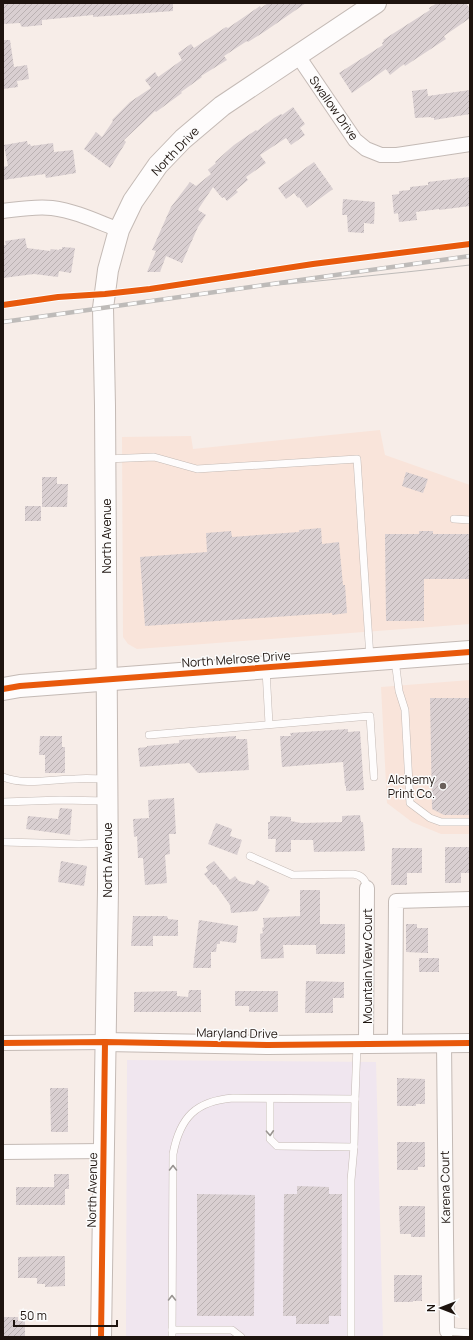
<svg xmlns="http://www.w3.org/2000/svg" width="473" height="1340" viewBox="0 0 473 1340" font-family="Manrope,sans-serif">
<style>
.built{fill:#f9e4da}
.education{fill:#f0e6ef}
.building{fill:url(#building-hatch)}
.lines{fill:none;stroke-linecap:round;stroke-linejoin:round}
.service-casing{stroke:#c4bab5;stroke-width:8}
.minor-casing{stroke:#c4bab5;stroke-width:16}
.tertiary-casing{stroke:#c4bab5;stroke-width:20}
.secondary-casing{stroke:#c4bab5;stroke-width:22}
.primary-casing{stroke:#c4bab5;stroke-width:24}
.service{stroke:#fefcfc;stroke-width:7}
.minor{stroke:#fefcfc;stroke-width:14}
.tertiary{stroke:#fefcfc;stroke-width:18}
.secondary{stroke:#fefcfc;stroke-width:20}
.primary{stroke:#fefcfc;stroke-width:22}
.tram{stroke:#bebbb9;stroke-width:1}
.rail-casing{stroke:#bebbb9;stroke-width:4.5}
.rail{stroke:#fcfcfc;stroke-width:3;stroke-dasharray:9;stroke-linecap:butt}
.cycleway-casing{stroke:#fcfcfc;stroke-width:8}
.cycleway{stroke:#e8590c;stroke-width:6}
.oneway{stroke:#999491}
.poi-dot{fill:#6a605b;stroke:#fcfcfc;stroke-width:1.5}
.labels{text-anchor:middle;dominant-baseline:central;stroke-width:3;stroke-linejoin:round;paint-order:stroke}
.street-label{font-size:12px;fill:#1e140f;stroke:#fcfcfc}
.poi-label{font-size:12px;fill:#1e140f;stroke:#fcfcfc;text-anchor:end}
</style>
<defs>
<pattern id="building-hatch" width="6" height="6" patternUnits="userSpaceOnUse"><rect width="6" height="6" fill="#d9cfd1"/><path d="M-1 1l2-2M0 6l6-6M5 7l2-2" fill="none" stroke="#bab1b2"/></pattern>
</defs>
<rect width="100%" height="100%" fill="#f7ede8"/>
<g class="built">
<polygon points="380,430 385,455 470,485 470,624 137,649 128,644 123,637 122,437 191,436 193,449"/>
<polygon points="470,680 470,834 441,834 412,822 387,803 381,687"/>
</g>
<polygon class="education" points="127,1060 376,1062 383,1337 126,1337"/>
<g class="building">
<polygon points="3,3 173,3 173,11 93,17 93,15 42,20 42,25 23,27 21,26 20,23 3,24"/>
<polygon points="268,3 306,3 264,32 248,42 247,41 224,56 227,60 201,76 202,77 181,92 182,93 156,112 155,111 124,140 126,142 110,168 84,149 96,132 102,137 113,121 112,120 130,102 151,88 145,80 155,72 158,77 182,60 178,53 191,44 194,48 226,27 228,28 260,6 261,8"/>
<polygon points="437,3 466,3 470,9 470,18 444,36 446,39 405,66 404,64 390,75 386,69 352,93 339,73 383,45 382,43 384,41 383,40 430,10 429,8"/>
<polygon points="3,40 10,40 14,67 27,65 29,79 17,81 18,87 3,89"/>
<polygon points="427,89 428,96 470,90 470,114 434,120 434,118 431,118 431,117 415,118 412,91"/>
<polygon points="293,107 305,124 300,128 305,135 291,145 286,138 260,155 266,163 246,177 248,180 236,190 238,192 227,201 224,197 222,198 213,187 199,208 198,210 206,215 198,227 182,263 166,256 160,272 147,272 156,251 152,250 171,207 190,182 196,186 211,174 208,170 216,163 215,162 234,145 256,130 257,131 274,118 281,114 282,115"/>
<polygon points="27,141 28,145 30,144 31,146 53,143 54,152 73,150 76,173 46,178 45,174 3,180 3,167 8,166 4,145"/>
<polygon points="314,162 333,189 307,208 299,197 298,198 294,193 286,199 278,188"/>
<polygon points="470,177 470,206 439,210 439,209 416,212 417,220 399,222 398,213 394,214 392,195 399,194 399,191 410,190 410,187 428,185 428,182"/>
<polygon points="343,199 375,202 374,224 364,223 364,233 348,232 347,215 342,215"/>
<polygon points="25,238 27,248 50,251 51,249 59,250 59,249 62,249 62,247 75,248 71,273 59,271 58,277 34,274 3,278 3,245 6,245 5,241"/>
<polygon points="406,472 428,479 423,493 402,486"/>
<polygon points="42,477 57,477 57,484 68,484 67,507 42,507"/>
<rect x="25" y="506" width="16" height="15"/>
<polygon points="321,528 322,544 339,542 343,585 345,585 347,613 332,615 332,613 145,626 140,557 207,552 206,533 231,531 232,537 299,532 299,530"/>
<polygon points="419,531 433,531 433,534 470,534 470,579 424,579 424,621 386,621 385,534 419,534"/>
<polygon points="430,698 470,698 470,815 444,815 432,809"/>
<polygon points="348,729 348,732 360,731 364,790 346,791 346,786 345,786 343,762 282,767 280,736 291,736 290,733"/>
<polygon points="40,736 62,736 62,747 65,747 65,773 45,773 45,755 39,755"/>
<polygon points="236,736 236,739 247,739 249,770 198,773 189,763 140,767 138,748 147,747 147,746 179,743 179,740"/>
<polygon points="174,798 176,834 169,834 170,854 165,855 167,883 145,885 143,858 138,858 137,836 134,837 133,819 149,818 148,800"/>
<polygon points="60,808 72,809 70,835 26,829 28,816 58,819"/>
<polygon points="360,815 361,822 363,822 365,851 314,852 313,840 291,840 291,852 275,852 276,839 268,839 268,822 270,822 270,816 291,817 291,821 301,823 342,822 342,816"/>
<polygon points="216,823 232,829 230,836 242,840 237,855 208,844"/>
<polygon points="445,847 470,847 470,873 461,873 461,883 445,883"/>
<polygon points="392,848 422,848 422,873 407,873 407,885 391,885"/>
<polygon points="61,861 87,866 84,886 58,882"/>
<polygon points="214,861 230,880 235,876 239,881 254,885 257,880 269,887 268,889 270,890 257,911 231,913 230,905 215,884 213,885 204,874 208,871 206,867"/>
<polygon points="300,890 320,890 320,924 345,924 345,954 316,954 316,945 283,945 284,958 261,959 260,934 263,933 262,928 264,927 263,918 300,916"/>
<polygon points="133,916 167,916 168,919 178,920 178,936 153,936 153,946 131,946"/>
<polygon points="199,920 238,926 236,943 220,941 220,944 217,944 216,952 211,952 211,968 193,968"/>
<polygon points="406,924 417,924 417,928 428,928 428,953 406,952"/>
<rect x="419" y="958" width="20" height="14"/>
<polygon points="306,981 344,982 344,998 333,998 333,1013 305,1013"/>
<polygon points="189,990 201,990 201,1012 134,1012 134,992 177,991 177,996 188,997"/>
<polygon points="235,991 278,991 278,1012 249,1012 249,1006 235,1006"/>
<polygon points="397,1078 425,1079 425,1104 416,1104 416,1106 397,1106"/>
<polygon points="50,1088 68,1088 68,1132 51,1132"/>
<polygon points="397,1142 425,1142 425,1167 418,1167 418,1170 397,1170"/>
<polygon points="54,1174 69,1174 69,1189 65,1189 65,1205 16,1205 16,1187 54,1187"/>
<polygon points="297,1186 329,1187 329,1194 342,1194 341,1316 329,1316 329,1324 296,1324 296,1316 283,1316 284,1194 297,1194"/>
<polygon points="197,1194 255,1195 254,1316 197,1316"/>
<polygon points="399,1206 425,1206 425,1237 411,1237 411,1234 400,1234"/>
<polygon points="65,1256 65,1286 45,1287 45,1284 37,1284 37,1278 18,1278 18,1257"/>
<polygon points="394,1275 422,1275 422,1301 413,1301 413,1302 394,1302"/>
<polygon points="3,1317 18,1317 18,1321 25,1321 25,1337 3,1337"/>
</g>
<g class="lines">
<g class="service-casing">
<g id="service">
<polyline points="106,459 154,457 197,469 357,459 370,658"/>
<polyline points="454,519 470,520"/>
<polyline points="395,660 399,691 405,710 410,803 430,818 441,822 470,822"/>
<polyline points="266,670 269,724"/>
<polyline points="149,735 370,716 374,777"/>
<path d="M3,777C26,786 51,779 75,779C86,778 96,779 107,779"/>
<polyline points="3,802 61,800 107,801"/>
<polyline points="3,842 79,844 107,843"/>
<path d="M250,856L293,875L353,874C361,875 366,880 367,888"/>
<polyline points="270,1099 270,1139 277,1146 354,1147 355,1099"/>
<polyline points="172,1330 232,1330 241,1337"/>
<polyline points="447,1331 470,1333"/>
<path d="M172,1337L173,1154C180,1117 196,1101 233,1098L355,1099L357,1045"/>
<polyline points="351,1337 351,1180 354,1147"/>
</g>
</g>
<g class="minor-casing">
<g id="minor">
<polyline points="298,56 355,140 366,149 381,155 397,155 470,144"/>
<path d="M3,211C19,209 36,206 52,208C76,211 98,222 119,230"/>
<polyline points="3,1043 105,1042"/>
<polyline points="395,1043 396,901 470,899"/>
<polyline points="444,1043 447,1331"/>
<polyline points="366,1044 367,888"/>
<polyline points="3,1152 103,1151"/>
</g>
</g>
<g class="tertiary-casing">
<polyline id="tertiary" points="105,1042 267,1045 470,1043"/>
</g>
<g class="secondary-casing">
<polyline id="secondary" points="101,1337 108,888 105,406 103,308 108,270 119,230 133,201 158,165 183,139 222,106 376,3"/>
</g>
<g class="primary-casing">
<polyline id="primary" points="3,689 20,686 470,652"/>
</g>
<use href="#service" class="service"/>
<use href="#minor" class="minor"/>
<use href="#tertiary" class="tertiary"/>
<use href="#secondary" class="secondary"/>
<use href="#primary" class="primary"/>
<path class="tram" d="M215,292C300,282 385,275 470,265"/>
<g class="rail-casing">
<polyline id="rail" points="3,322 470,256"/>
</g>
<use href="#rail" class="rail"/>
<g class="cycleway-casing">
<g id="cycleway">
<polyline points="3,305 58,297 105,294 150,289 313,264 470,244"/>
<polyline points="3,689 20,686 470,652"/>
<polyline points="3,1043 105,1042 267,1045 470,1043"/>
<polyline points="101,1337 105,1042"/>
</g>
</g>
<use href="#cycleway" class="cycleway"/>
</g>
<defs><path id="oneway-chevron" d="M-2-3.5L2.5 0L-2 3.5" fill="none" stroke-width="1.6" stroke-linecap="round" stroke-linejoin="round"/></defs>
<g class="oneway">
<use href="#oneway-chevron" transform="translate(270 1133) rotate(87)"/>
<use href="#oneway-chevron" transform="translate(173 1168) rotate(-90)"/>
<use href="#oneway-chevron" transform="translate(172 1298) rotate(-90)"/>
</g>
<circle class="poi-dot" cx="443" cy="786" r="4"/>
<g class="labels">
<g class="street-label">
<text transform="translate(334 108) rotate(55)">Swallow Drive</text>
<text transform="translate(175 151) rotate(-46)">North Drive</text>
<text transform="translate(106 536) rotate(-90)">North Avenue</text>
<text transform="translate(236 659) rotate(-4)">North Melrose Drive</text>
<text transform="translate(107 860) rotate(-90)">North Avenue</text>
<text transform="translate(367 966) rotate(-90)">Mountain View Court</text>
<text transform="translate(237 1033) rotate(1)">Maryland Drive</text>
<text transform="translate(445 1187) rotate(-91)">Karena Court</text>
<text transform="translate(92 1190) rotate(-89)">North Avenue</text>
</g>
<g class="poi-label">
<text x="435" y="779">Alchemy<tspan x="435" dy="14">Print Co.</tspan></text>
</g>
</g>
<rect width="473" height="1340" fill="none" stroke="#1e140f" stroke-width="8"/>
<g transform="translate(441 1308) rotate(270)" stroke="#fcfcfc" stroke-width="3" paint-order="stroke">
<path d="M0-3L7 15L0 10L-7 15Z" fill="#1e140f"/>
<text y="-6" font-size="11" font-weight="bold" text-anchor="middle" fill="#1e140f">N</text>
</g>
<path d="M14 1320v6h103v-6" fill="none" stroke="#1e140f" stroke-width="2"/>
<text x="20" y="1320" font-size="12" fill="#1e140f" stroke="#fcfcfc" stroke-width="3" paint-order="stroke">50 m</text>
</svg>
